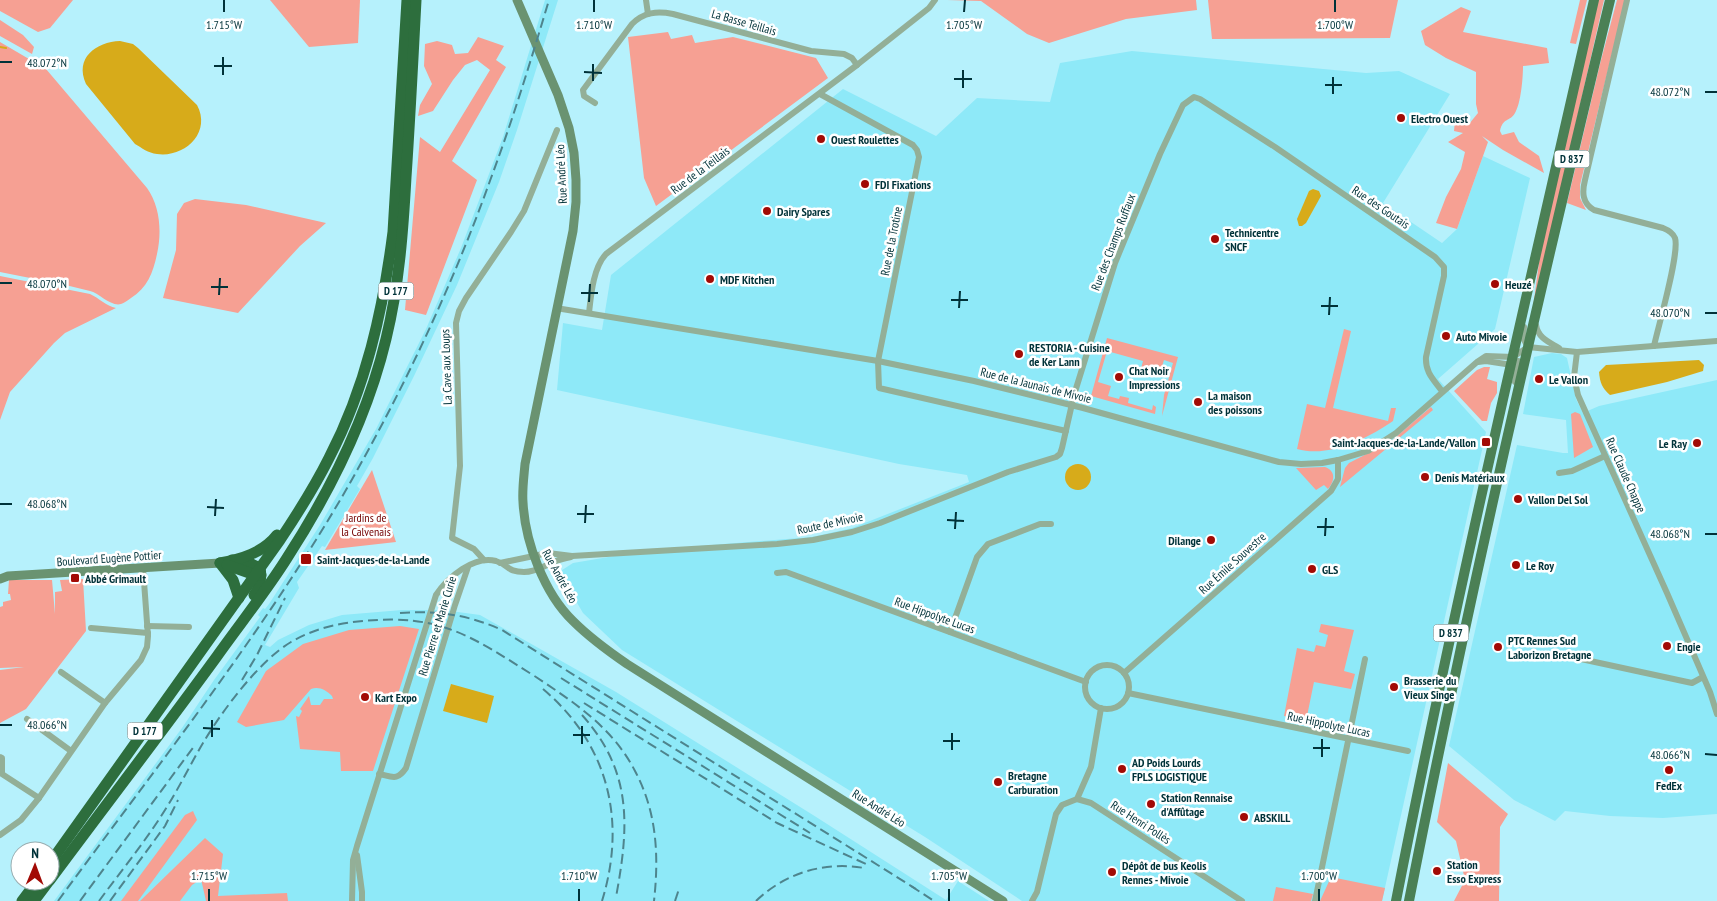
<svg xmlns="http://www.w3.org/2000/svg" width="1717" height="901" viewBox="0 0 1717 901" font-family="'PT Sans Narrow',sans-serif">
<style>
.built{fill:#8ee9f8}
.green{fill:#f6a093}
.water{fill:#d7ab1a}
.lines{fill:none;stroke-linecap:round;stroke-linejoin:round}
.stream{stroke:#d7ab1a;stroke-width:2}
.street{stroke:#93af97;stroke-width:6}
.secondary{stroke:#6a9371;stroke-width:9}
.primary{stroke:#4b8055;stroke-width:10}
.highway{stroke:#2d6e3d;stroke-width:11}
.rail{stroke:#4e848d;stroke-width:2;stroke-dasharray:10 5;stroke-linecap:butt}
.ticks{fill:none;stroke:#003239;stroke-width:2}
.poi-dot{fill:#a20a05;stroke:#fff;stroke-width:2}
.labels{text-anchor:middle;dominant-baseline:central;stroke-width:5;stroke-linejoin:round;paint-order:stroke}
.shield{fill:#fff;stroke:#4c7074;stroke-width:1}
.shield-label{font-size:11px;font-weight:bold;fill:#003239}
.street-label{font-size:12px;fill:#003239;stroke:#fff}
.poi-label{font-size:12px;font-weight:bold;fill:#003239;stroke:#fff;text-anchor:start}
.park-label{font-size:12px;fill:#720000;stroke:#fff}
.ticks-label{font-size:12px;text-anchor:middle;fill:#003239;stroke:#fff;stroke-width:5;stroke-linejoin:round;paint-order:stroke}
</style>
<rect width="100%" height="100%" fill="#b6f1fc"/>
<g class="built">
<polygon points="545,0 558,0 517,130 499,182 457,285 414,376 373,458 357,486 360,489 325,547 322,546 297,582 299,588 265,645 270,647 278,640 309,625 342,615 402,610 443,610 480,615 616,692 813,815 946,900 958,881 989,901 54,901 182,728 214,680 260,617 258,615 263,608 265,609 269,604 320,525 376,429 426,329 461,248 503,137"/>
<polygon points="1132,51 1366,73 1399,71 1450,94 1383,203 1442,243 1457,229 1483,156 1530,178 1495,329 1438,379 1486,432 1382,901 1022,901 925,837 622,650 583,613 559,572 573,563 650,550 812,537 852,528 969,482 967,475 899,464 557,390 563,323 602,330 611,275 843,89 936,136 977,98 1050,102 1060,63"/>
<polygon points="1552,353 1561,354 1567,358 1576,399 1583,413 1599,406 1717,380 1717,814 1663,818 1610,816 1565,811 1555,821 1514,800 1449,746 1517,445 1563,453 1568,453 1566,420 1523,414 1534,357"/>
</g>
<g class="green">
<polygon points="0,0 73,0 50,28 38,32 0,11"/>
<polygon points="270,0 360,0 358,43 309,47"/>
<polygon points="947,0 1196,0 1197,10 1126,19 1049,43 1027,34 981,1"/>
<polygon points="1208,0 1398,0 1390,38 1212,39"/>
<polygon points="1580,0 1587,0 1576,44 1570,43"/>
<polygon points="1598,0 1604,0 1532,315 1540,255"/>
<polygon points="1617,0 1625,0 1580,185 1580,198 1586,210 1567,203 1600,64"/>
<path d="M1461,7L1471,11L1463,32L1547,48L1549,63L1523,66C1523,78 1521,103 1515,113C1510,122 1503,117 1500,131L1502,135L1514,132L1519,142L1539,156L1544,173L1503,150L1482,136L1488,142L1457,229L1436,223L1446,197L1461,169L1465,152L1448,142L1463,133L1454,131L1455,120L1469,124L1478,113L1476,104V72L1446,58L1425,45L1421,31Z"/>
<polygon points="0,20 23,35 34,47 32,54 0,36"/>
<polygon points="668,32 671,39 692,35 695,43 733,37 816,58 828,78 656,206 644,178 628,37"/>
<polygon points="478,37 504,46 496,60 506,67 452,161 477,180 426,315 405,310 420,137 440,152 490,70 477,60 465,65 453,80 433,111 418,116 420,105 432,84 424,66 425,44 437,41 452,45 455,54 468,53"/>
<path d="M0,42L46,69L147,188C160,206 162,232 157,254C153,273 147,288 131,298C128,300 124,303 121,304C111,307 99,293 90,291C60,283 30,278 0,272Z"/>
<polygon points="195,199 246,205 326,223 300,246 238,313 163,298 176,250 177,214 184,203"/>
<path d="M0,276L90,294C99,298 106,306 116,308L65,333L54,343L10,392L0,420Z"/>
<path d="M1344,329L1351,331L1333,408L1388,421L1391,408H1396L1393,421C1367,439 1329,458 1297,449L1307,404L1325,408Z"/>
<polygon points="1107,338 1178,357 1162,416 1164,395 1173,363 1164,360 1160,373 1156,376 1140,372 1143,361 1107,351 1098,382 1111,386 1108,396 1119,399 1120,396 1129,398 1128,403 1152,410 1153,405 1156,407 1155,414 1091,396"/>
<polygon points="1484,367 1490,367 1487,379 1497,382 1497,393 1491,403 1487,421 1482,421 1454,391 1477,370"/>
<polygon points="1431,407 1433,410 1340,487 1345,468 1349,463 1390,442"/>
<polygon points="1575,412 1580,414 1593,447 1574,458 1571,414"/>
<path d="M1325,467C1336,471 1335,481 1328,489L1324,485L1316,490L1296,468Z"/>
<polygon points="372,470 396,542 325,550"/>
<polygon points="83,579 86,631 26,709 0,723 0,670 24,667 0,668 0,607 3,606 3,602 11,600 10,594 8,594 9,580 52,580 55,614 55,592 62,591 60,580"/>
<polygon points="1321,624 1354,630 1344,671 1355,674 1351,689 1314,682 1306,721 1284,716 1297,648 1314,652 1316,645 1325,647 1328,635 1319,632"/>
<path d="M400,626L419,629L373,771H341L340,752L300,749L296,716L299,717L302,711L300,709L309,696L311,705H320L324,699H333L332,696C326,690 319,686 311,689L284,720L246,727L237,722L266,671L303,644L349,630Z"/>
<polygon points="1448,763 1508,814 1500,827 1499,901 1454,901 1465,880 1456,841 1437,822"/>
<polygon points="193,811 197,820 138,901 121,901 185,815"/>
<polygon points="205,838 223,854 218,896 287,893 288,901 206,901 201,879 192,885 180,901 140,901"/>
<polygon points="1331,877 1385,888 1382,901 1320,901"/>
<polygon points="1276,887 1313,894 1311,901 1273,901"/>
</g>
<g class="water">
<path d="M120,41L133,44L138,48L197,105C212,133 184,158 157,154C148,153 142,148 135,144L86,84C74,58 96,42 120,41Z"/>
<polygon points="1313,189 1319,191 1321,196 1306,223 1302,226 1299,226 1297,219 1309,191"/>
<path d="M1699,360L1704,365L1703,371L1667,382L1610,395C1602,388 1600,383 1599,372L1606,365Z"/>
<circle cx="1078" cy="477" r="13"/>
<polygon points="451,684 494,696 487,723 443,711"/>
</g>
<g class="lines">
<polyline class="stream" points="0,47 6,48"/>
<g class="street">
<polyline points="646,0 648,14"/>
<path d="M1627,0L1585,180C1582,192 1582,203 1594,210L1663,228C1668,230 1673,233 1675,238C1680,253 1658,327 1654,346"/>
<polyline points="820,94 913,145 917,150 919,157 878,361 879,388 1066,431"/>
<path d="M595,103L584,96L583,90L632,24C644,12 657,11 673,14L811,51L844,54L852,58L857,65L929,8L935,0"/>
<polyline points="556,308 878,361 974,381 1083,408 1279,462 1301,464 1322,463 1338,460 1368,451 1396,433 1477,362 1486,356 1513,357"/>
<path d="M589,313C591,295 593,268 606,254L857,65"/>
<path d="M1536,325C1538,338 1549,342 1559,348"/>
<polyline points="1524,327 1523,338 1528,347"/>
<polyline points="1577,352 1574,377 1578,395 1667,593 1710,692 1717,714"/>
<polyline points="1513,357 1528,347 1577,352 1717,341"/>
<polyline points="1478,362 1486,361 1512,365"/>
<polyline points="1515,382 1518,361"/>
<polyline points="1559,473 1572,471 1605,456"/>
<polyline points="484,560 474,549 452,538 460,466 456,323 459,311 466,298 511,232 524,211 557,130"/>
<path d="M500,563L548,553L572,556L777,544L813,540L852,532L880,523L1008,472L1056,457L1060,454L1062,448L1074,395L1115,263L1160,154L1183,105L1194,97L1200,99L1275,147L1435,257L1444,267V276L1426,357C1425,372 1433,379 1442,391"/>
<polyline points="777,573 786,572 1086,682"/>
<polyline points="147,626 189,627"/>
<polyline points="91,628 148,633"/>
<polyline points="950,632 977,557 988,544 1040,524 1051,524"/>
<polyline points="1558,654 1692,683 1703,677"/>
<circle cx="1107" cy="687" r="22"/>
<polyline points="61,672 105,703"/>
<polyline points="1124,673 1331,491 1338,479 1338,460"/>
<polyline points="1128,693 1408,751"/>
<polyline points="27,719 71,751"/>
<polyline points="0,757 2,758 2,774 39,798"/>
<path d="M379,774C393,777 397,781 406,768L455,605L468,567"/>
<polyline points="1077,799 1091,803 1242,901"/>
<polyline points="0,835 21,820 39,798 105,703 141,660 147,647 148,636 143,568"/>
<polyline points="357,855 362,892 362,901"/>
<path d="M352,901L353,860L357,846L436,595C448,577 474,555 496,561C509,565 507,572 524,572C537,572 545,565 556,561C561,559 566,558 571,557"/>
<polyline points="1032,901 1037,892 1056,814 1062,805 1077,799 1091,767 1101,708"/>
<polyline points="1315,901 1365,659"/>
</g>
<g class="secondary">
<path d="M517,0L558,95L569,128L574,153L576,180V202L573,231L525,464C524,476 522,490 523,502C525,542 544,593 573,621C590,638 608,651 627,664L1003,901"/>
<polyline points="0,579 8,576 220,563"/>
</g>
<g class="primary">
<path d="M1396,901C1455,599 1526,300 1594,0"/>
<path d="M1409,901C1468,599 1538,299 1610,0"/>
</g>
<g class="highway">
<path d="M232,560L247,562L260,568C262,578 260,587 254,595"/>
<path d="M220,563C241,559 263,553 277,535"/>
<polyline points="220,563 233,580 239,598"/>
<polyline points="227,565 255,575 261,575"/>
<path d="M50,863L280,540C298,513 315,486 329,458C366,387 383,310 393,232L407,0"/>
<path d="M50,880C105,806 161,733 215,659C239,625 265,593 287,558C331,490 367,418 386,339C399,286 403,232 406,177C410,118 413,59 416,0"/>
<polyline points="22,901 37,881"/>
<polyline points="34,901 49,881"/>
</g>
<g class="rail">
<path d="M400,613C437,610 469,615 502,630L916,889"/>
<polyline points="561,678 810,833"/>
<polyline points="242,680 257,655 285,598"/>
<path d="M543,689C608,744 627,820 602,901"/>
<polyline points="584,703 777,823 868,865"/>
<path d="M582,715C633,772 629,827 616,897"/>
<polyline points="911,886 934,901"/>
<path d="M58,901C154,770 256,642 339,502C399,399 451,290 491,178C513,119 531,60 549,0"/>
<polyline points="80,901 195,745"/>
<path d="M99,901C121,871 145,842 165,810C179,788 190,765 203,743C222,711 259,661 291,642C313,629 338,623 364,621C441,613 474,638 536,677C575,703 613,728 635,771C657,812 659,856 654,901"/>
<polyline points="110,901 165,826 178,800"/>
<polyline points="675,901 679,889"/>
<path d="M756,901C785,873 825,861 864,868"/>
</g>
</g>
<path class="ticks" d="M224,12V0M594,12V0M964,12L965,0M1335,12V0M0,62H12M214,66H232M584,72L602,73M223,75V57M954,79H972M593,81V64M1325,85H1342M963,88V70M1705,92H1717M1333,94V77M0,283H12M211,287H228M581,293H598M219,295L220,278M951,300H968M589,302L590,284M1321,306H1338M959,308L960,291M1705,313H1717M1329,315L1330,297M0,504H12M207,507L224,508M577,514H594M215,516L216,499M947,520L964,521M585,523L586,505M1317,527H1334M955,529L956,512M1705,534H1717M1325,536L1326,518M0,725H12M203,728L220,729M573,735H590M212,737V720M943,741H960M582,744V726M1313,748H1330M952,750V733M1705,754L1717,755M1322,757V739M209,901V889M579,901V889M949,901V889M1319,901V889"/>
<g class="poi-dot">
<circle cx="1401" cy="118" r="5"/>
<circle cx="821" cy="139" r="5"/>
<circle cx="865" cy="184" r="5"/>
<circle cx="767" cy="211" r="5"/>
<circle cx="1215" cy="239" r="5"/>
<circle cx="710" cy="279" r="5"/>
<circle cx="1495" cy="284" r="5"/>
<circle cx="1446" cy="336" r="5"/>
<circle cx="1019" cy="354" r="5"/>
<circle cx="1119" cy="377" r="5"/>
<circle cx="1539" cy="379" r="5"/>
<circle cx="1198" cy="402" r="5"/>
<rect x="1481" y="437" width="10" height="10" rx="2.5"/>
<circle cx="1697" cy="443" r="5"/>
<circle cx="1425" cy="477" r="5"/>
<circle cx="1518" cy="499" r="5"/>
<circle cx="1211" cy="540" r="5"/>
<rect x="300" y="553" width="12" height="12" rx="2.5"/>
<circle cx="1516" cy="565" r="5"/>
<circle cx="1312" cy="569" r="5"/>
<rect x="70" y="573" width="10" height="10" rx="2.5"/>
<circle cx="1667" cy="646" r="5"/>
<circle cx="1498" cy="647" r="5"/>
<circle cx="1394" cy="687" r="5"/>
<circle cx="365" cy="697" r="5"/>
<circle cx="1122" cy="769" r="5"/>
<circle cx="1669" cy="770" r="5"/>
<circle cx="998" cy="782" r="5"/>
<circle cx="1151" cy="804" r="5"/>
<circle cx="1244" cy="817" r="5"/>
<circle cx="1437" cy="871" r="5"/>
<circle cx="1112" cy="872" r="5"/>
</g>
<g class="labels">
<g class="shield">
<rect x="1554.5" y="150.5" width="35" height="17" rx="4"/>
<rect x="378.5" y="282.5" width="35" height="17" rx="4"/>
<rect x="1433.5" y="624.5" width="35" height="17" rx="4"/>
<rect x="127.5" y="722.5" width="35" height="17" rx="4"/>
</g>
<g class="shield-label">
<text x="1572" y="159">D 837</text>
<text x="396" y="291">D 177</text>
<text x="1451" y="633">D 837</text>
<text x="145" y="731">D 177</text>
</g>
<g class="street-label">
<text transform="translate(744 22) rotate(16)">La Basse Teillais</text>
<text transform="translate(700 170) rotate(-37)">Rue de la Teillais</text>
<text transform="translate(561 174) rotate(-93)">Rue André Léo</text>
<text transform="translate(1381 207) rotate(34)">Rue des Goutais</text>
<text transform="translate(891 241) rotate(-79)">Rue de la Trotine</text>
<text transform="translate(1113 242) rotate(-69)">Rue des Champs Ruffaux</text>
<text transform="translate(446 367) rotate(-92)">La Cave aux Loups</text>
<text transform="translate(1036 385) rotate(14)">Rue de la Jaunais de Mivoie</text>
<text transform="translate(1626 475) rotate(66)">Rue Claude Chappe</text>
<text transform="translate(830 523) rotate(-12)">Route de Mivoie</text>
<text transform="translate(109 558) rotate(-4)">Boulevard Eugène Pottier</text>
<text transform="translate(1232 563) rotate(-42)">Rue Émile Souvestre</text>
<text transform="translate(560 576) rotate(61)">Rue André Léo</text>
<text transform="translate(935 615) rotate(20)">Rue Hippolyte Lucas</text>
<text transform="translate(437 626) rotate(-73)">Rue Pierre et Marie Curie</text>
<text transform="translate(1329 724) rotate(12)">Rue Hippolyte Lucas</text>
<text transform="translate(879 808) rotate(32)">Rue André Léo</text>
<text transform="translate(1141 822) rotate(33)">Rue Henri Pollès</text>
</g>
<g class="poi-label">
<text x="1411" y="118">Electro Ouest</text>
<text x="831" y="139">Ouest Roulettes</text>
<text x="875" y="184">FDI Fixations</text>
<text x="777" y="211">Dairy Spares</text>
<text x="1225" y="232">Technicentre<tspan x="1225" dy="14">SNCF</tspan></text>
<text x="720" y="279">MDF Kitchen</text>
<text x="1505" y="284">Heuzé</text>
<text x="1456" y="336">Auto Mivoie</text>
<text x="1029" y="347">RESTORIA - Cuisine<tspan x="1029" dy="14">de Ker Lann</tspan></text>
<text x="1129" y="370">Chat Noir<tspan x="1129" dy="14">Impressions</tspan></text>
<text x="1549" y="379">Le Vallon</text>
<text x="1208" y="395">La maison<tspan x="1208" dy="14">des poissons</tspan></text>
<text x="1476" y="442" text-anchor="end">Saint-Jacques-de-la-Lande/Vallon</text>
<text x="1687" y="443" text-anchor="end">Le Ray</text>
<text x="1435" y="477">Denis Matériaux</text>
<text x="1528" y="499">Vallon Del Sol</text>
<text x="1201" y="540" text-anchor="end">Dilange</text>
<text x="317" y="559">Saint-Jacques-de-la-Lande</text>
<text x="1526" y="565">Le Roy</text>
<text x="1322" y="569">GLS</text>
<text x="85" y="578">Abbé Grimault</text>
<text x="1508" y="640">PTC Rennes Sud<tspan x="1508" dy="14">Laborizon Bretagne</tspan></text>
<text x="1677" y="646">Engie</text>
<text x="1404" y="680">Brasserie du<tspan x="1404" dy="14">Vieux Singe</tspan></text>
<text x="375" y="697">Kart Expo</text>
<text x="1132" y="762">AD Poids Lourds<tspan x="1132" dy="14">FPLS LOGISTIQUE</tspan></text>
<text x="1008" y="775">Bretagne<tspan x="1008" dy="14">Carburation</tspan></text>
<text x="1669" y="785" text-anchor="middle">FedEx</text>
<text x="1161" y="797">Station Rennaise<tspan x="1161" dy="14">d'Affûtage</tspan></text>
<text x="1254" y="817">ABSKILL</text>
<text x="1447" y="864">Station<tspan x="1447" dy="14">Esso Express</tspan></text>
<text x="1122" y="865">Dépôt de bus Keolis<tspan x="1122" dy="14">Rennes - Mivoie</tspan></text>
</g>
<g class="park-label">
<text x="366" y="517">Jardins de<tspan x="366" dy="14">la Calvenais</tspan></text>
</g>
</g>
<g class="ticks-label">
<text x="224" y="29">1.715°W</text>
<text x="594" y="29">1.710°W</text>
<text x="964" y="29">1.705°W</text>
<text x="1335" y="29">1.700°W</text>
<text x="47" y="67">48.072°N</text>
<text x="1670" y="96">48.072°N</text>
<text x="47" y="288">48.070°N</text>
<text x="1670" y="317">48.070°N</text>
<text x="47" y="508">48.068°N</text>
<text x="1670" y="538">48.068°N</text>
<text x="47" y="729">48.066°N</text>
<text x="1670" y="759">48.066°N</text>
<text x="209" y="880">1.715°W</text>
<text x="579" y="880">1.710°W</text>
<text x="949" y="880">1.705°W</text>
<text x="1319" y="880">1.700°W</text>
</g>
<g transform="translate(35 866) rotate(1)"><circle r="24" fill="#ffffff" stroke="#99adb0"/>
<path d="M0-4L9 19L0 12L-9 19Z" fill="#a20a05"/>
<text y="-8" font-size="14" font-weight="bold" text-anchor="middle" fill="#003239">N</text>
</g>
</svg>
